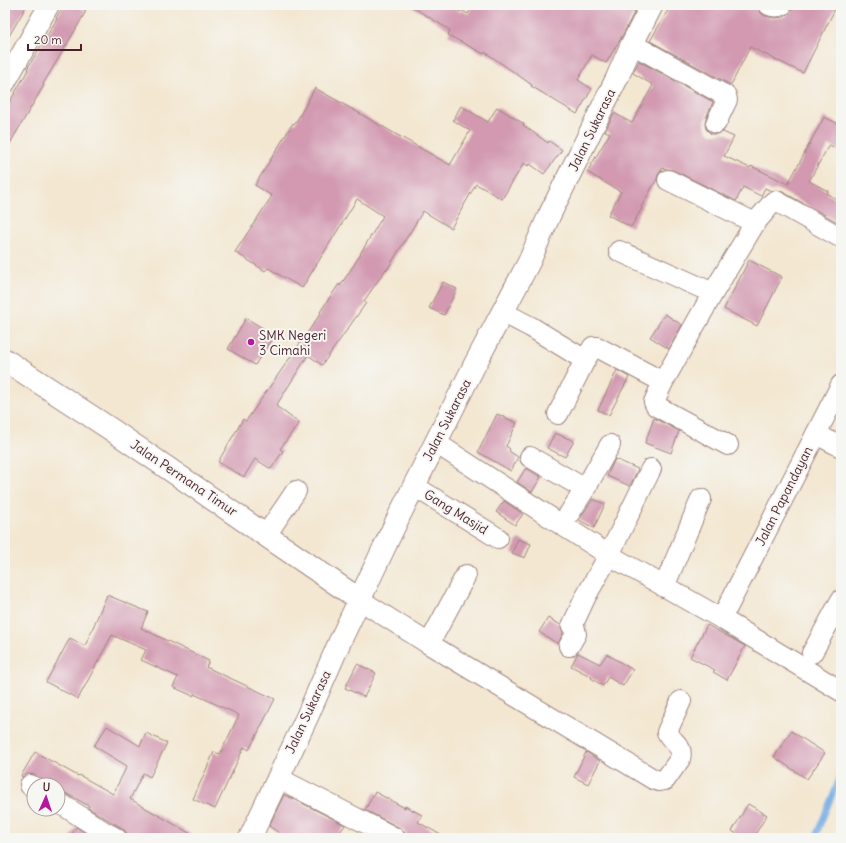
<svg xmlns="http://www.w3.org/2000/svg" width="846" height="843" viewBox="0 0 846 843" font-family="Delius,sans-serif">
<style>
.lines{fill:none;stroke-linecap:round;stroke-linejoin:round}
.stream{stroke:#74ace3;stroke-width:5.5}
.building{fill:#d299b0}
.minor-casing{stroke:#9e837e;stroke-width:22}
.tertiary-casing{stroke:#9e837e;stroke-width:24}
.minor{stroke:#fff;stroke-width:20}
.tertiary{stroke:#fff;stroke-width:22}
.poi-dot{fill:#b5179e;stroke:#f6f6f2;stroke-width:1.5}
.labels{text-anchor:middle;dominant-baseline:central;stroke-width:4;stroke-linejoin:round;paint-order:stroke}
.street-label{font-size:13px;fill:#4a1f2b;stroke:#f6f6f2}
.poi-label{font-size:13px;fill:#4a1f2b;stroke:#f6f6f2;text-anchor:start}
</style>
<rect width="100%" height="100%" fill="#f6f6f2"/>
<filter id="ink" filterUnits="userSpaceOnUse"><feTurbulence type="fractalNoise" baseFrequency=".025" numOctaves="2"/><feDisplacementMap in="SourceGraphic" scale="8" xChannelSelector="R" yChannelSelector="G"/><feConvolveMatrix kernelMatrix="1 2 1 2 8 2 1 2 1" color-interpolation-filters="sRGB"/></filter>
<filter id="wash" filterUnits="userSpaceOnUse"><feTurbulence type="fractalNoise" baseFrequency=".012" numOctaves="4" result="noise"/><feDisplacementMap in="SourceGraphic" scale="16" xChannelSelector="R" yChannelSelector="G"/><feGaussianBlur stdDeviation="0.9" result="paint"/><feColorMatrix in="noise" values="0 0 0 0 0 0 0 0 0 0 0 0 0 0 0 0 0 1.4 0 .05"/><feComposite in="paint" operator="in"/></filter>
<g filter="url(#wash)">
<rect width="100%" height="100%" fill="#f3e7d1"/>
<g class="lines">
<polyline class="stream" points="815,838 841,774"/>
</g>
<g id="blocks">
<g class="building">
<polygon points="5,5 27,5 5,43"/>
<polygon points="64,5 77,5 86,11 73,34 43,84 44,85 5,152 5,110 28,70 27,69 57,19 56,18"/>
<polygon points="409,5 450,5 460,12 461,10 468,14 473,5 638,5 620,40 606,63 592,55 578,80 592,89 577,114 531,86 532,85 485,52 484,54 448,35 450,30"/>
<polygon points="671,5 758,5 758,7 761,13 765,16 775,18 784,17 787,15 791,11 793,5 837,5 803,73 750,47 731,85 650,41"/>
<polygon points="639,61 713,102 706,118 705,124 706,129 711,134 717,134 723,132 734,137 724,156 750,168 751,166 788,184 824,117 841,125 841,151 829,145 809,181 828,191 827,194 841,201 841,224 781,191 777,190 771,191 765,188 761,196 743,187 736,201 673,170 666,169 663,168 658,175 657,179 641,207 642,208 631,227 608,215 621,192 587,172 610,133 605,131 614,113 632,123 653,85 633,73"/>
<polygon points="315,88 450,165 470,131 453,120 461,106 488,122 497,107 524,124 523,125 548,143 549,141 562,150 544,174 530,164 528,166 524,163 502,199 476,184 451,228 423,211 387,270 386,269 364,301 366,303 322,365 308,355 276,406 299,423 280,449 283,451 271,469 255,459 244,477 218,462 243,419 246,421 321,313 320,312 339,284 340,286 361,254 360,254 383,216 357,199 302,288 268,268 265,271 235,252 272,196 255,185 293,123 295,124"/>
<polygon points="749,260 782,277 757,326 724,309"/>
<polygon points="443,282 457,289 444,315 429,308"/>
<polygon points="665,314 682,325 669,349 650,337"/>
<polygon points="246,318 274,335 255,365 228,349"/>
<polygon points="617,370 629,377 609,415 598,410"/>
<polygon points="497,414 517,423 506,446 510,449 509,451 518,457 511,471 478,452"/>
<polygon points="654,418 679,431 671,453 645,443"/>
<polygon points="555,433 574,441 565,457 547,448"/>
<polygon points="615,459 638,469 630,486 607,476"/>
<polygon points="526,468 541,477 532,492 517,482"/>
<polygon points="593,499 605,504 594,528 579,520"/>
<polygon points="504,501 523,514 515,525 496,512"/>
<polygon points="518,539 531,544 525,558 512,553"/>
<polygon points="107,595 148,612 141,628 209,661 206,667 275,699 249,750 244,747 215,809 193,799 214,752 220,754 239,715 194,694 193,696 173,687 178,677 141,660 146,650 112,635 78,699 46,682 70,638 85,646"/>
<polygon points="548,618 561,625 561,628 563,633 558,644 539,632"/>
<polygon points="707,625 745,646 727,680 713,672 715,670 690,657"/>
<polygon points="578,653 600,664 607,654 633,670 623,686 608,677 603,686 591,678 592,677 571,666"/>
<polygon points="357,664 376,673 364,697 345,688"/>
<polygon points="107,726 140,746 146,733 167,743 150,777 143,773 130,799 198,838 127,838 126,832 122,828 88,808 89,806 58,789 58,785 45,785 43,780 35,775 29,774 23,777 21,776 35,752 78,776 79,775 113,794 127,766 94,746"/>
<polygon points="791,731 825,753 807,779 774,757"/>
<polygon points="586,752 600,761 588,784 574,777"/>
<polygon points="375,792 405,808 405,806 422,815 418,822 446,838 411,838 406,835 404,831 400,828 365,810"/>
<polygon points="284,795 292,798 345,825 336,838 286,838 269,826"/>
<polygon points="748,804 767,815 753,838 743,838 732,831"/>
<polygon points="76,827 93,838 70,838"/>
</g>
</g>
</g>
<g filter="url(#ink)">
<use href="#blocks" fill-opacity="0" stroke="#9e837e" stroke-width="1"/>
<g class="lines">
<g class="minor-casing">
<g id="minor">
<path d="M769,5C774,7 778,7 782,5"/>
<polyline points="632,44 726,96 727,100 716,123"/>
<polyline points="5,83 49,5"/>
<polyline points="668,180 755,223"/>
<polyline points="619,251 713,293"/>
<polyline points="502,312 531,327 585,360"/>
<polyline points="558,414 585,360 593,347 597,347 663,382"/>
<polyline points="816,434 841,447"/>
<polyline points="436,443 562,525 609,555 722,619 841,691"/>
<polyline points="728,445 656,406 654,402 663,382 713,293 755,223 773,202 776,201 838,236"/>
<polyline points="530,457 585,489"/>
<polyline points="414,486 498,538"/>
<polyline points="562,525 585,489 610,445"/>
<polyline points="266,535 296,491"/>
<polyline points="664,587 701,499"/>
<path d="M360,600L429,644L653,779L659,781L665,780L680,759C684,745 672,743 667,732L681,701"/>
<polyline points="727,608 816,434 841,385"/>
<polyline points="429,644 466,575"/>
<polyline points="569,646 576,634 575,629 572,626 585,598 609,555 651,469"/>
<polyline points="812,653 841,600"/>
<polyline points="278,778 395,838"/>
<polyline points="30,785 34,787"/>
<polyline points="58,802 103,831 116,838"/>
</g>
</g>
<g class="tertiary-casing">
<g id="tertiary">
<polyline points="5,360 112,430 360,600"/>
<polyline points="250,838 307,717 341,639 400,514 474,366 529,262 549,216 617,78 632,44 652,5"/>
</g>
</g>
<use href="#minor" class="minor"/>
<use href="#tertiary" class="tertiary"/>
</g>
</g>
<circle class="poi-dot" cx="251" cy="342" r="4"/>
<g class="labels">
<g class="street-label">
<text transform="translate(592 130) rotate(-64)">Jalan Sukarasa</text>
<text transform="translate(447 420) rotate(-63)">Jalan Sukarasa</text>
<text transform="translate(184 478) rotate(34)">Jalan Permana Timur</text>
<text transform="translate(784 496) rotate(-63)">Jalan Papandayan</text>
<text transform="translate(456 512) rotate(32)">Gang Masjid</text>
<text transform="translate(308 712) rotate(-65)">Jalan Sukarasa</text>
</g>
<g class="poi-label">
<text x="259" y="335">SMK Negeri<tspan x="259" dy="15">3 Cimahi</tspan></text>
</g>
</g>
<rect width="846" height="843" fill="none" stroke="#f6f6f2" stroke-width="20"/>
<g transform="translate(46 797) rotate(3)"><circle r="19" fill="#f6f6f2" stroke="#b1a0a2"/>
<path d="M0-3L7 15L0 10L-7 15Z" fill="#b5179e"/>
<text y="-6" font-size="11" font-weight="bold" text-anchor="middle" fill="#4a1f2b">U</text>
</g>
<path d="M28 44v6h53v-6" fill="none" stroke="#4a1f2b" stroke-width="2"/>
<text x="34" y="44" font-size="12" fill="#4a1f2b" stroke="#f6f6f2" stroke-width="3" paint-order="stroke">20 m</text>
</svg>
